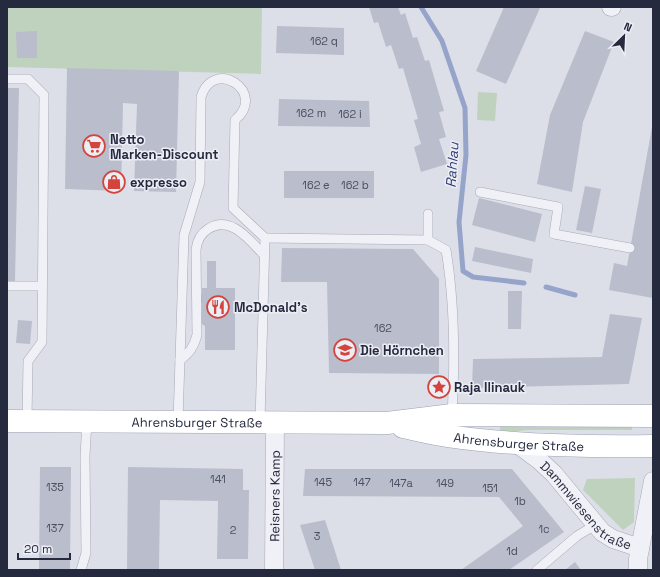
<svg xmlns="http://www.w3.org/2000/svg" width="660" height="577" viewBox="0 0 660 577" font-family="'Space Grotesk',sans-serif">
<style>
.green{fill:#bfd2be}
.lines{fill:none;stroke-linecap:round;stroke-linejoin:round}
.stream{stroke:#96a4ca;stroke-width:5}
.building{fill:#babdcb}
.service-casing{stroke:#a6a9b5;stroke-width:10}
.minor-casing{stroke:#a6a9b5;stroke-width:19}
.primary-casing{stroke:#9ca0b4;stroke-width:23}
.service{stroke:#f0f1f6;stroke-width:9}
.minor{stroke:#f0f1f6;stroke-width:18}
.primary{stroke:#fff;stroke-width:22}
.labels{text-anchor:middle;dominant-baseline:central;stroke-width:3;stroke-linejoin:round;paint-order:stroke}
.number-label{font-size:11px;fill:#4b4f62}
.poi-label{font-size:13px;font-weight:bold;fill:#262a3f;stroke:#edeef5;text-anchor:start}
.street-label{font-size:13px;fill:#262a3f;stroke:#edeef5}
.water-label{font-size:14px;font-style:italic;fill:#2f3f74;stroke:#edeef5}
</style>
<rect width="100%" height="100%" fill="#dddfe8"/>
<g class="green">
<polygon points="7,7 262,7 261,74 7,67"/>
<polygon points="478,92 497,93 495,121 477,120"/>
<polygon points="500,425 632,425 632,430 528,430 500,433"/>
<polygon points="635,478 634,522 623,530 583,490 587,479"/>
</g>
<g class="lines">
<g class="stream">
<polyline points="421,7 442,41 465,108 466,155 459,222 463,271 473,277 524,283"/>
<polyline points="546,287 575,295"/>
</g>
</g>
<g class="building">
<polygon points="369,7 398,7 401,15 405,13 413,38 417,37 425,61 429,60 444,111 439,112 446,137 439,139 447,164 421,172 414,147 421,144 414,120 418,119 403,68 399,69 391,45 386,47 378,22 374,23"/>
<polygon points="504,7 537,7 540,8 506,84 476,71"/>
<polygon points="277,26 344,28 344,55 276,53"/>
<polygon points="37,31 37,58 17,58 16,32"/>
<polygon points="585,31 614,42 583,122 572,192 537,184 550,115"/>
<polygon points="67,68 179,71 176,192 134,191 137,104 123,103 121,191 65,189"/>
<polygon points="7,88 19,88 15,281 7,281"/>
<polygon points="279,99 369,101 370,127 278,126"/>
<polygon points="652,127 653,127 653,298 609,290 614,263 627,266"/>
<rect x="284" y="171" width="90" height="27"/>
<polygon points="585,186 601,189 592,233 576,230"/>
<polygon points="479,198 542,214 535,242 472,225"/>
<polygon points="475,247 533,259 531,273 472,261"/>
<polygon points="282,248 413,249 439,279 439,374 329,373 327,282 281,282"/>
<polygon points="207,261 216,261 216,288 235,288 235,350 205,350 205,326 200,323 200,312 202,312 202,303 200,303 200,294 202,295 202,288 207,288"/>
<polygon points="508,291 522,291 521,329 508,329"/>
<polygon points="610,314 642,318 629,384 472,388 473,359 602,357"/>
<polygon points="18,320 32,321 30,344 16,343"/>
<polygon points="40,467 71,467 70,570 39,570"/>
<polygon points="128,467 243,469 243,490 249,490 248,559 217,559 218,501 160,500 159,570 127,570"/>
<polygon points="305,469 512,469 564,532 509,570 461,570 523,526 499,497 303,496"/>
<polygon points="325,520 334,548 341,570 315,570 300,525"/>
<polygon points="575,562 581,570 565,570"/>
</g>
<g class="lines">
<g class="service-casing">
<g id="service">
<polyline points="7,79 28,79 44,95 42,342 28,361 27,420"/>
<polyline points="480,192 558,207 554,234 630,248"/>
<path d="M428,214V240L446,250C455,304 455,360 452,415"/>
<polyline points="265,238 428,240"/>
<polyline points="7,286 42,286"/>
<path d="M180,360C190,353 194,346 197,335L196,250C197,241 200,234 208,229C231,214 250,241 265,256"/>
<path d="M178,421L184,235L200,182L201,97C214,56 268,93 235,120L233,208L265,238L260,422"/>
<polyline points="81,570 86,553 85,456 87,421"/>
<polyline points="537,570 577,536 595,525"/>
</g>
</g>
<g class="minor-casing">
<g id="minor">
<polyline points="611,7 612,7"/>
<path id="s1" d="M516,443L539,460L554,474L602,532L613,539L640,548"/>
<path id="s2" d="M274,570L275,422"/>
<polyline points="638,570 638,559 653,481"/>
</g>
</g>
<g class="primary-casing">
<g id="primary">
<path id="s3" d="M7,421L387,423L452,415L653,416"/>
<path id="s4" d="M403,427C418,430 433,434 448,436C516,446 585,447 653,446"/>
</g>
</g>
<use href="#service" class="service"/>
<use href="#minor" class="minor"/>
<use href="#primary" class="primary"/>
</g>
<defs>
<g id="supermarket-ring" transform="scale(1.15)"><circle r="9.5" fill="#edeef5" stroke="#d3453c" stroke-width="1.5"/><path d="M-6-5.5h2.5l.6 2H6L4.5 2H-2.5L-4.4-4H-6ZM-1.5 3.2a1.3 1.3 0 1 0 .1 0ZM3 3.2a1.3 1.3 0 1 0 .1 0Z" fill="#d3453c"/></g>
<g id="shop-ring" transform="scale(1.15)"><circle r="9.5" fill="#edeef5" stroke="#d3453c" stroke-width="1.5"/><path d="M-5-2.5h2.3a2.7 3.5 0 0 1 5.4 0H5L5.5 6h-11ZM-1.5-2.5h3a1.5 2.3 0 0 0-3 0Z" fill="#d3453c"/></g>
<g id="restaurant-ring" transform="scale(1.15)"><circle r="9.5" fill="#edeef5" stroke="#d3453c" stroke-width="1.5"/><path d="M-5-6h1v4h1v-4h1v4h1v-4h1v5L-1.5 .5V6h-2V.5L-5-1ZM5-6V6H3V1.5H1.5Q1.5-4 5-6Z" fill="#d3453c"/></g>
<g id="school-ring" transform="scale(1.15)"><circle r="9.5" fill="#edeef5" stroke="#d3453c" stroke-width="1.5"/><path d="M0-5L7-2L0 1L-7-2ZM-4 1L0 2.5L4 1V4Q0 6-4 4Z" fill="#d3453c"/></g>
<g id="sight-ring" transform="scale(1.15)"><circle r="9.5" fill="#edeef5" stroke="#d3453c" stroke-width="1.5"/><path d="M0-6L1.8-2.2L6-1.7L2.9 1.2L3.7 5.4L0 3.3L-3.7 5.4L-2.9 1.2L-6-1.7L-1.8-2.2Z" fill="#d3453c"/></g>
</defs>
<g fill-rule="evenodd">
<use href="#supermarket-ring" x="94" y="146"/>
<use href="#shop-ring" x="114" y="182"/>
<use href="#restaurant-ring" x="218" y="307"/>
<use href="#school-ring" x="345" y="350"/>
<use href="#sight-ring" x="439" y="387"/>
</g>
<g class="labels">
<g class="number-label">
<text x="324" y="41">162 q</text>
<text x="311" y="113">162 m</text>
<text x="350" y="114">162 i</text>
<text x="316" y="185">162 e</text>
<text x="355" y="185">162 b</text>
<text x="383" y="328">162</text>
<text x="218" y="479">141</text>
<text x="323" y="482">145</text>
<text x="362" y="482">147</text>
<text x="401" y="483">147a</text>
<text x="445" y="483">149</text>
<text x="55" y="487">135</text>
<text x="490" y="488">151</text>
<text x="520" y="501">1b</text>
<text x="55" y="528">137</text>
<text x="544" y="529">1c</text>
<text x="233" y="530">2</text>
<text x="317" y="536">3</text>
<text x="512" y="551">1d</text>
</g>
<g class="poi-label">
<text x="110" y="139">Netto<tspan x="110" dy="15">Marken-Discount</tspan></text>
<text x="130" y="182">expresso</text>
<text x="234" y="307">McDonald's</text>
<text x="360" y="350">Die Hörnchen</text>
<text x="454" y="387">Raja Ilinauk</text>
</g>
<g class="street-label">
<text stroke="none"><textPath href="#s3" startOffset="190">Ahrensburger Straße</textPath></text>
<text stroke="none"><textPath href="#s4" startOffset="117">Ahrensburger Straße</textPath></text>
<text stroke="none"><textPath href="#s2" startOffset="74">Reisners Kamp</textPath></text>
<text stroke="none"><textPath href="#s1" startOffset="95">Dammwiesenstraße</textPath></text>
</g>
<g class="water-label">
<text transform="translate(452 165) rotate(-86)">Rahlau</text>
</g>
</g>
<rect width="660" height="577" fill="none" stroke="#262a3f" stroke-width="16"/>
<g transform="translate(624 36) rotate(24)" stroke="#edeef5" stroke-width="3" paint-order="stroke">
<path d="M0-3L7 15L0 10L-7 15Z" fill="#262a3f"/>
<text y="-6" font-size="11" font-weight="bold" text-anchor="middle" fill="#262a3f">N</text>
</g>
<path d="M18 553v6h52v-6" fill="none" stroke="#262a3f" stroke-width="2"/>
<text x="24" y="553" font-size="12" fill="#262a3f" stroke="#edeef5" stroke-width="3" paint-order="stroke">20 m</text>
</svg>
